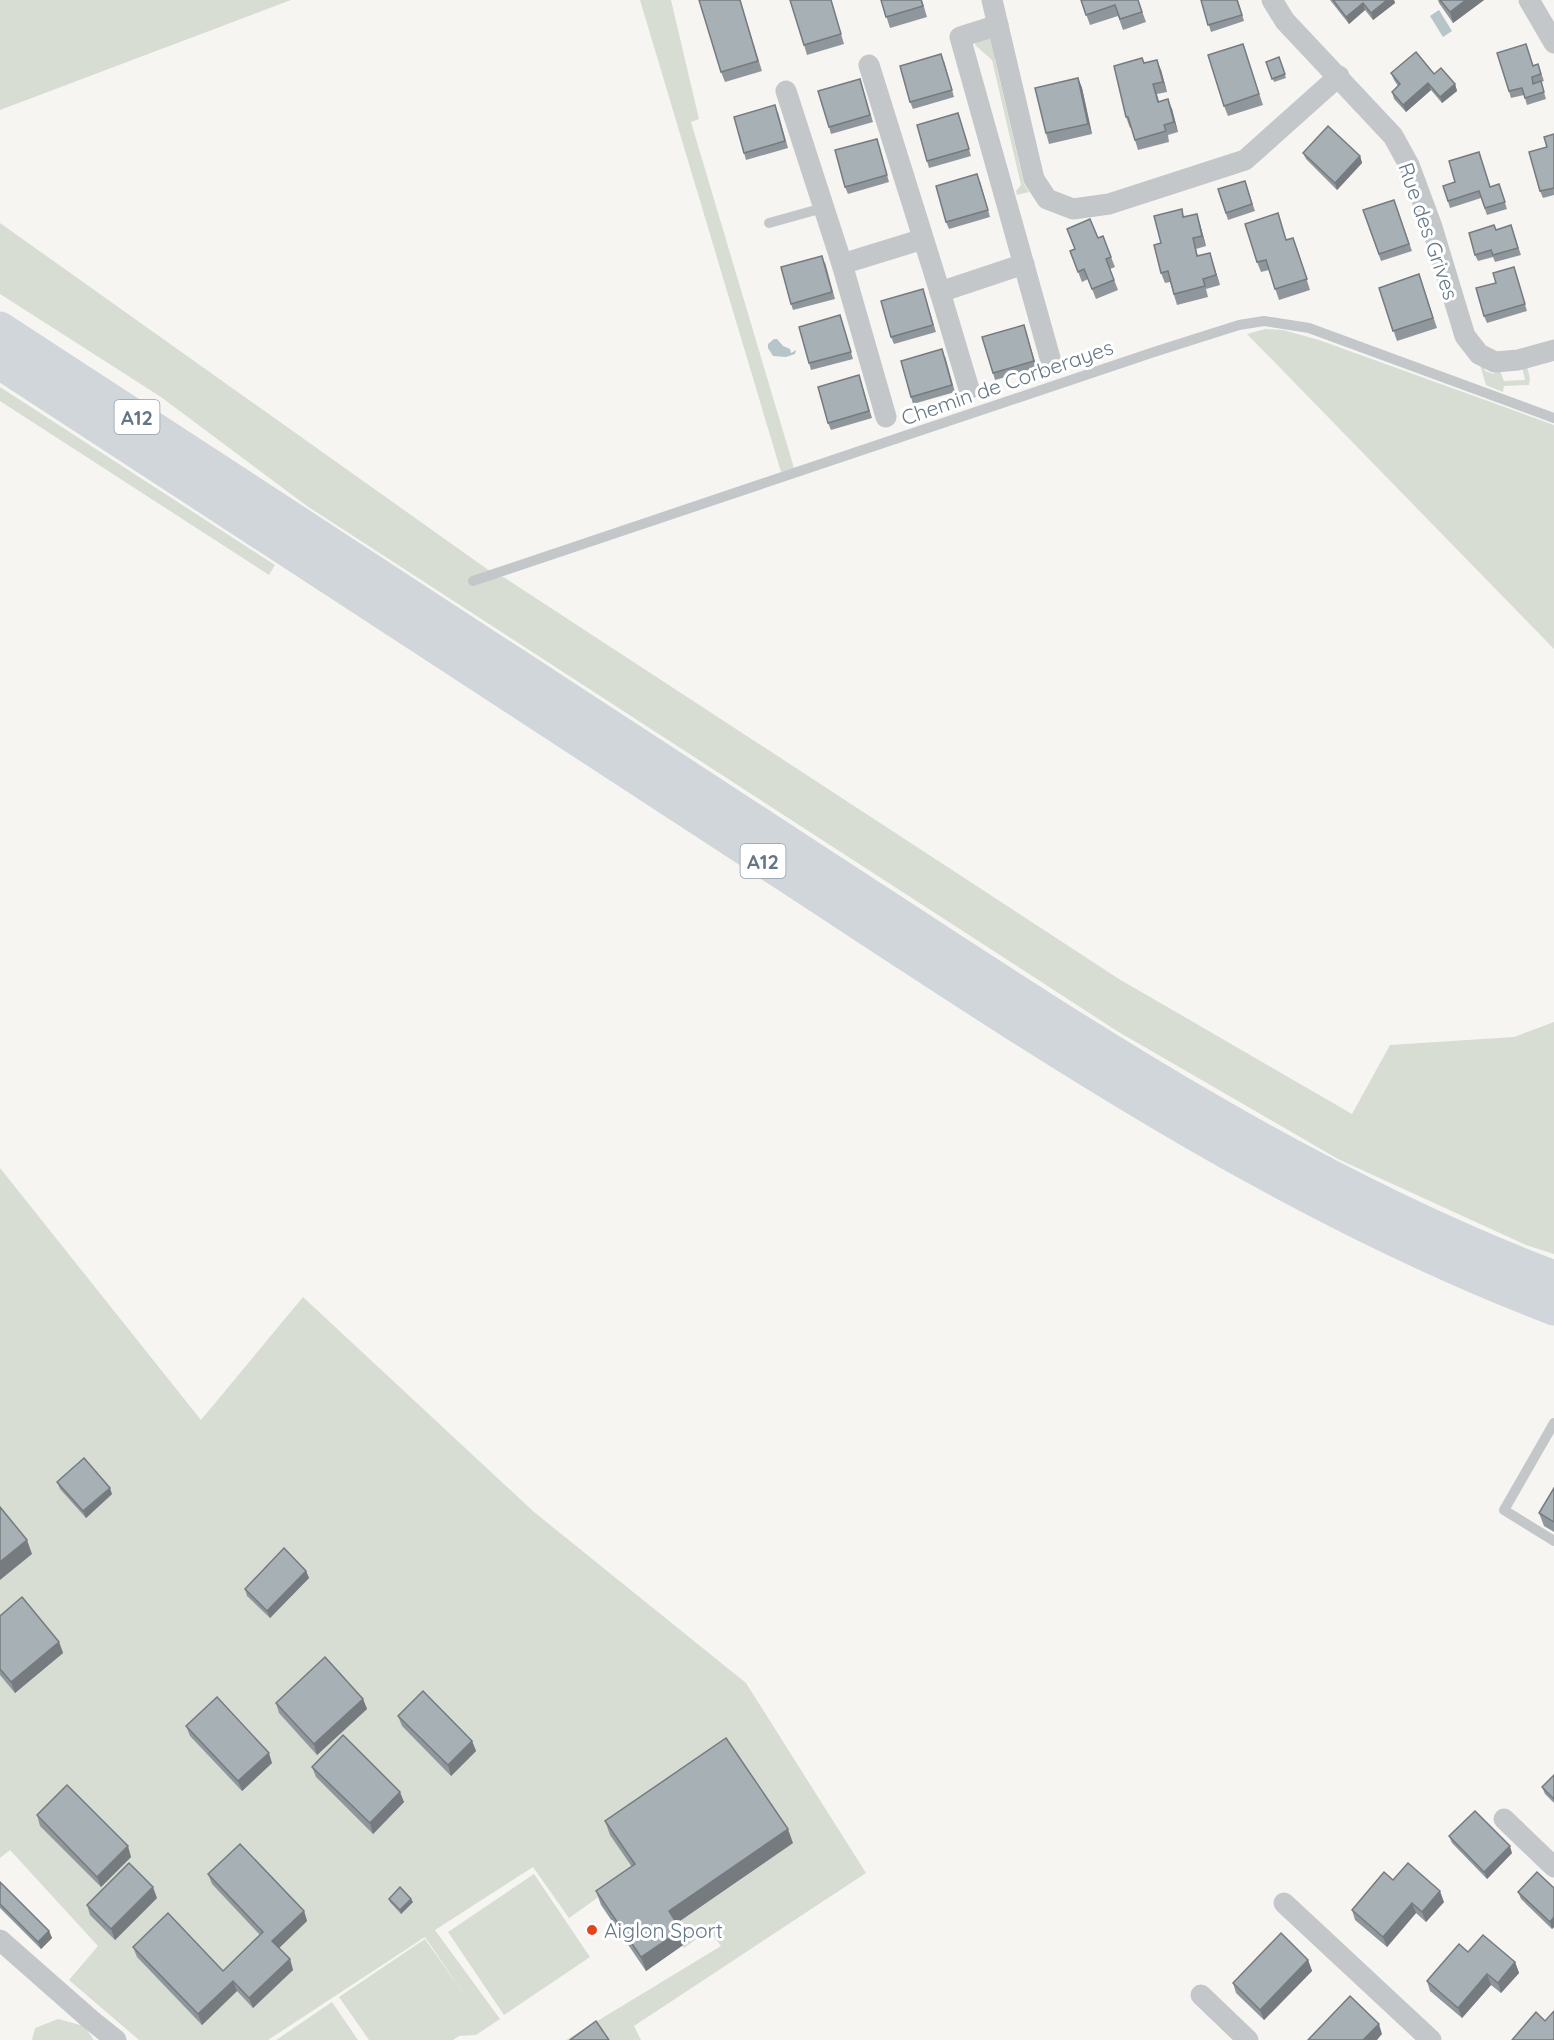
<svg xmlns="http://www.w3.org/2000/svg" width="1554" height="2040" viewBox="0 0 1554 2040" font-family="Quicksand,sans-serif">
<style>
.green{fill:#d7ddd3}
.water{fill:#b6c5c7}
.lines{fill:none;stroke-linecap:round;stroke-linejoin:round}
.service{stroke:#c3c7ca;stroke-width:10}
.minor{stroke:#c3c7ca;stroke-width:21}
.motorway{stroke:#d1d6da;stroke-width:33}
.wall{fill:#90979c}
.shaded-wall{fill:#757b7f}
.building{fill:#a7b0b5;stroke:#757b7f;stroke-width:1.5}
.poi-dot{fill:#ea411d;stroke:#fff;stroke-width:2}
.labels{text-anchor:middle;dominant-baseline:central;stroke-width:6;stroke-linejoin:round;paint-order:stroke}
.shield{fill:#fff;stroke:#92a0a9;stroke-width:1.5}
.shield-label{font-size:20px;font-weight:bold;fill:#637784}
.street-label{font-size:21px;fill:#637784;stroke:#fff}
.poi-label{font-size:21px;fill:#637784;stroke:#fff;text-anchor:start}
</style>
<rect width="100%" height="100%" fill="#f6f5f2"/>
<g class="green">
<polygon points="0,0 291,0 0,110"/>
<polygon points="640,0 671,0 699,119 691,122 794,468 781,472"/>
<polygon points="987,36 998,44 995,60 1024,184 1029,192 1017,195 1016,191 1021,185 992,60 975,45 976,42"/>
<polygon points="0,223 487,569 505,578 1119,979 1352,1114 1390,1045 1514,1037 1554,1022 1554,1254 1526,1245 1338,1159 1117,1031 307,506 161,397 0,294"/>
<polygon points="1265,329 1283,330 1319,340 1554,425 1554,649 1247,334"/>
<polygon points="1480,365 1484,365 1485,371 1494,374 1497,368 1499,368 1504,381 1525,380 1522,367 1527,366 1530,379 1529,385 1504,386 1503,392 1486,385"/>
<polygon points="0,387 275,565 269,575 0,401"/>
<polygon points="0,1168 201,1420 303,1297 534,1512 746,1683 866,1873 634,2026 641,2040 566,2040 721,1946 709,1930 684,1948 631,1874 569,1918 533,1867 435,1930 500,2019 476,2035 459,2036 453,2040 369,2040 339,1997 425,1939 466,1997 425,1937 268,2040 139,2040 69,1980 98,1946 10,1850 0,1858"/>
<polygon points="534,1874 590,1957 504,2015 448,1932"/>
<polygon points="332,2002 358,2040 276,2040"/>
<polygon points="58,2019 84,2026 94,2040 32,2040 35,2028"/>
</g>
<g class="water">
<polygon points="1439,10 1452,31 1443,37 1430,16"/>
<polygon points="774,339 777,339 783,346 790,349 791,353 796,350 795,354 786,357 773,356 768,348 768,344"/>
</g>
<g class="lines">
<g class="service">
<polyline points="769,223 823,208"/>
<polyline points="473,581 1154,352 1239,325 1264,321 1309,328 1554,418"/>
<polyline points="1554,1423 1504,1510 1554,1541"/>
</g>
<g class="minor">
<polyline points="992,0 1034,179 1047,199 1073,209 1109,204 1245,160 1339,76"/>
<polyline points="1272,0 1285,21 1393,136 1409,165 1432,227 1465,336 1479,354 1495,362 1518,360 1554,350"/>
<polyline points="1529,0 1554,43"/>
<polyline points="998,25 960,37 1052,365"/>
<polyline points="869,65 940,292"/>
<polyline points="786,91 842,264"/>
<polyline points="969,389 940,292 1024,264"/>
<polyline points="886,417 842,264 923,239"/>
<polyline points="1504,1819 1554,1867"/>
<polyline points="1284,1903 1431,2040"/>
<polyline points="0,1940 91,2020 116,2040"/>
<polyline points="1201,1995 1248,2040"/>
</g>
<g class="motorway">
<path d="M0,328C269,503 537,679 806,854C1046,1010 1285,1175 1554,1277"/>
<path d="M0,363C261,533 521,703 782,873C1030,1035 1276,1203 1554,1309"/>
</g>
</g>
<g class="wall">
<polygon points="740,0 762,71 725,82 721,72"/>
<polygon points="831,0 844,44 807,55 804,45"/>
<polygon points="881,0 922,0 927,17 890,28"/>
<polygon points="1081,0 1138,0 1146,22 1123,30 1118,16 1090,25"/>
<polygon points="1201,0 1238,0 1244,21 1211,32"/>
<polygon points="1330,0 1394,0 1395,3 1373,20 1365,10 1349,24"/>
<polygon points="1438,0 1484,0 1453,23 1439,3"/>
<polygon points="1497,53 1533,65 1538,64 1544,81 1541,82 1546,99 1527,105 1524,95 1511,98"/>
<polygon points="1246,54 1263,105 1228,116 1224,106"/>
<polygon points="1279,57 1286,78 1274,82 1266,62"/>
<polygon points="944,61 954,97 913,109 910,102"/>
<polygon points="1144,63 1161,70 1167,92 1157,94 1159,101 1172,109 1178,132 1168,135 1169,142 1138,150 1131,127 1130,128 1126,117"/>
<polygon points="1391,73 1434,74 1455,84 1457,91 1442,103 1431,90 1406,112 1394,99 1392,92 1398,86 1394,80"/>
<polygon points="1078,78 1082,88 1092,134 1049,144 1046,133"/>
<polygon points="862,86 873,122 831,134 829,127"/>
<polygon points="778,112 788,148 746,160 744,153"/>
<polygon points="958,113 971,156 929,168 927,161"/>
<polygon points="1554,134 1554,195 1543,198 1540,191 1547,147"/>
<polygon points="879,146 889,182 848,194 845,187"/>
<polygon points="1303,153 1360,156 1362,163 1337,190 1306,159"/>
<polygon points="980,181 990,217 949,229 946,222"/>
<polygon points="1245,181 1255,211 1228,220 1218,189"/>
<polygon points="1499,184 1507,209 1487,215 1481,198 1450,208 1443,186 1490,187"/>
<polygon points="1394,200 1412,251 1381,261 1363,210"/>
<polygon points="1182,209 1184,217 1200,224 1206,246 1196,249 1198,256 1213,263 1220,285 1206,289 1208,297 1177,305 1170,282 1165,283 1161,273 1161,243"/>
<polygon points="1511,225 1521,255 1495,262 1493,257 1478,261 1475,255 1496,230"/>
<polygon points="1098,238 1111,257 1115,267 1110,269 1118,290 1096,299 1088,279 1082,282 1070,251"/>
<polygon points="1287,240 1297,248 1310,290 1279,300 1269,270 1261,272 1257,262"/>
<polygon points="825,262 835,299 793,310 791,304"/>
<polygon points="1514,267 1527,311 1487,323 1484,316 1496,283"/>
<polygon points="1419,274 1437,328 1397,341 1379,288"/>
<polygon points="925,296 936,332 894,344 891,337"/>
<polygon points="840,315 853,359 811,370 809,363"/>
<polygon points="1026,332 1037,368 995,380 993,373"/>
<polygon points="945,356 955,392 913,404 911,397"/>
<polygon points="859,375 872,418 831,430 828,423"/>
<polygon points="57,1482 112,1494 86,1518 60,1489"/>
<polygon points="1554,1488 1554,1532 1544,1526 1539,1513"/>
<polygon points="306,1571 309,1578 270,1618 247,1596 245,1589"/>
<polygon points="0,1616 59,1642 63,1653 15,1693 0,1675"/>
<polygon points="363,1699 367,1709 317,1755 279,1713 276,1703"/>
<polygon points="398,1716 472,1741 476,1751 451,1776 402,1726"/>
<polygon points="186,1726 272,1763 242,1791 190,1736"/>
<polygon points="312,1767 404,1802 373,1834 316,1777"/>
<polygon points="1554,1775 1554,1803 1545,1794 1542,1787"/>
<polygon points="37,1815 131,1857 101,1887 40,1826"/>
<polygon points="605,1821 793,1843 677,1923 686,1943 646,1971 601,1905 596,1891 632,1867 610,1835"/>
<polygon points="1449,1836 1512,1853 1487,1879 1452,1843"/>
<polygon points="208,1874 304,1911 307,1921 279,1948 290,1959 293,1970 253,2008 237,1991 202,2025 137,1957 133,1947 223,1971 260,1935 212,1884"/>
<polygon points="1393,1880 1444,1902 1426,1922 1416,1913 1387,1947 1355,1920 1352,1910"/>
<polygon points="0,1882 49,1931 52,1938 41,1949 0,1908"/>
<polygon points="1554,1888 1554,1927 1552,1929 1521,1899 1518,1892"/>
<polygon points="157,1898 115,1940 90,1915 87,1905"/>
<polygon points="389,1899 413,1902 401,1914 390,1902"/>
<polygon points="1468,1952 1515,1962 1519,1973 1501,1993 1491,1985 1462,2018 1430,1991 1427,1981"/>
<polygon points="1308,1960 1312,1971 1264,2020 1236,1993 1233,1983"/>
</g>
<g class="shaded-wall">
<polygon points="1387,0 1394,0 1395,3 1373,20 1371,13"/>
<polygon points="1466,0 1484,0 1453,23 1450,12"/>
<polygon points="1363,3 1365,10 1349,24 1346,17"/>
<polygon points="1157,60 1161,70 1167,92 1163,82"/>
<polygon points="1078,78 1082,88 1092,134 1088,124"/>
<polygon points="1428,83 1431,90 1406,112 1403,105"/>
<polygon points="1455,84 1457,91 1442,103 1440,97"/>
<polygon points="1168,99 1172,109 1178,132 1174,122"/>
<polygon points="1360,156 1362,163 1337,190 1335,183"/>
<polygon points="1197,214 1200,224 1206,246 1202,236"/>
<polygon points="1210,253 1213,263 1220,285 1216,275"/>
<polygon points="110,1488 112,1494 86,1518 83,1511"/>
<polygon points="27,1540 32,1554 0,1580 0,1562"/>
<polygon points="306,1571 309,1578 270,1618 267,1611"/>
<polygon points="59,1642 63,1653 15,1693 11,1682"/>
<polygon points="363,1699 367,1709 317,1755 314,1744"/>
<polygon points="472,1741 476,1751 451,1776 448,1765"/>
<polygon points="269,1753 272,1763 242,1791 238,1781"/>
<polygon points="400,1792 404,1802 373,1834 370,1823"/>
<polygon points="788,1829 793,1843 674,1925 669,1911"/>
<polygon points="128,1846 131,1857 101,1887 97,1877"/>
<polygon points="1510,1846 1512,1853 1487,1879 1484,1872"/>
<polygon points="153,1887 157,1898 115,1940 111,1929"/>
<polygon points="1440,1891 1444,1902 1426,1922 1422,1912"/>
<polygon points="411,1899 413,1902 401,1914 400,1910"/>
<polygon points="1412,1903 1416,1913 1387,1947 1383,1937"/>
<polygon points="304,1911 307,1921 276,1951 272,1941"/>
<polygon points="1554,1917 1554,1927 1552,1929 1550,1922"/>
<polygon points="681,1930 686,1943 646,1971 641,1957"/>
<polygon points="49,1931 52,1938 41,1949 38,1942"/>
<polygon points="290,1959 293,1970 253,2008 249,1998"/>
<polygon points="1308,1960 1312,1971 1264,2020 1260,2010"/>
<polygon points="1515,1962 1519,1973 1501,1993 1498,1983"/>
<polygon points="1487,1974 1491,1985 1462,2018 1458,2008"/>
<polygon points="233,1981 237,1991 202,2025 198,2014"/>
<polygon points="1379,2024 1382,2034 1377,2040 1363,2040"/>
</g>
<g class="building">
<polygon points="699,0 740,0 758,61 721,72"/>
<polygon points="790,0 831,0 841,34 804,45"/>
<polygon points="881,0 921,0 923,6 886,17"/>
<polygon points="1081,0 1138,0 1142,12 1120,19 1115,5 1086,15"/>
<polygon points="1201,0 1237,0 1242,15 1208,25"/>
<polygon points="1333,0 1387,0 1371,13 1363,3 1346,17"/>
<polygon points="1440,0 1466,0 1450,12"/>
<polygon points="1243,44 1259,94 1224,106 1208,55"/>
<polygon points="1526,44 1533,66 1538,64 1541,74 1532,77 1533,84 1541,81 1544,92 1525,98 1522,88 1509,91 1497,53"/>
<polygon points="1416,52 1434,74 1441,68 1455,84 1440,97 1428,83 1403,105 1392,92 1400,84 1391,73"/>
<polygon points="941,54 952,90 910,102 900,66"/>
<polygon points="1279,57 1285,74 1272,79 1266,62"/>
<polygon points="1142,58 1144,63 1157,60 1163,82 1153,84 1158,102 1168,99 1174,122 1164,125 1166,131 1135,140 1128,117 1126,117 1114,66"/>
<polygon points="1078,78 1088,124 1046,133 1035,88"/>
<polygon points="860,79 870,115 829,127 818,91"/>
<polygon points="775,105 785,141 744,153 734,117"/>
<polygon points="958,113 969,149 927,161 917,125"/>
<polygon points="1328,126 1360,156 1335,183 1303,153"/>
<polygon points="1554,134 1554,188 1540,191 1529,152 1547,147 1544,137"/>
<polygon points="877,139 887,175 845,187 835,150"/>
<polygon points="1479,152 1490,187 1499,184 1505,202 1485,208 1479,191 1448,201 1443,186 1455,182 1449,161"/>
<polygon points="977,174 988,210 946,222 936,186"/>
<polygon points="1245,181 1252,204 1226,213 1218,189"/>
<polygon points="1394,200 1409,244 1379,254 1363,210"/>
<polygon points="1182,209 1183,217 1197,214 1202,236 1193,238 1197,256 1210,253 1216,275 1203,279 1205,286 1174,294 1168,271 1161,273 1154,245 1161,243 1154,216"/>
<polygon points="1278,213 1286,240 1293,238 1307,279 1275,289 1266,260 1257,262 1245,224"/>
<polygon points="1090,219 1098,238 1103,236 1111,257 1106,259 1114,280 1092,289 1084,269 1078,272 1070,251 1075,249 1067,229"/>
<polygon points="1494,225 1496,230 1511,225 1518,248 1493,255 1491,250 1475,255 1469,233"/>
<polygon points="822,256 832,292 791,304 781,267"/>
<polygon points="1514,267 1525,304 1484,316 1476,288 1496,283 1493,273"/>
<polygon points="1419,274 1433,318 1393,331 1379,288"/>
<polygon points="923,289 933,325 891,337 881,301"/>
<polygon points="840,315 851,352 809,363 799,327"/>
<polygon points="1024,325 1034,361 993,373 982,337"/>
<polygon points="942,349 952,385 911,397 901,361"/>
<polygon points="859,375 869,411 828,423 818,387"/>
<polygon points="84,1458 110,1488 83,1511 57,1482"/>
<polygon points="1554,1488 1554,1522 1539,1513"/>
<polygon points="0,1507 27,1540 0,1562"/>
<polygon points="284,1548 306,1571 267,1611 245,1589"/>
<polygon points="22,1597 59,1642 11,1682 0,1669 0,1616"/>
<polygon points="325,1657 363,1699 314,1744 276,1703"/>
<polygon points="423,1691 472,1741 448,1765 398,1716"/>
<polygon points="217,1697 269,1753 238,1781 186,1726"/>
<polygon points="343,1735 400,1792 370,1823 312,1767"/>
<polygon points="726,1738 788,1829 669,1911 681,1930 641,1957 596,1891 635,1864 605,1821"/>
<polygon points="1554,1775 1554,1799 1542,1787"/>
<polygon points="67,1785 128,1846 97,1877 37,1815"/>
<polygon points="1475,1811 1510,1846 1484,1872 1449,1836"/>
<polygon points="240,1844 304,1911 272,1941 290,1959 249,1998 233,1981 198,2014 133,1947 168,1913 223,1971 263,1932 208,1874"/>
<polygon points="129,1863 153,1887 111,1929 87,1905"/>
<polygon points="1408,1863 1440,1891 1422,1912 1412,1903 1383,1937 1352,1910 1384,1872 1393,1880"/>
<polygon points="1537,1872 1554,1888 1554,1917 1550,1922 1518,1892"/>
<polygon points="0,1882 49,1931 38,1942 0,1904"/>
<polygon points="400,1887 411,1899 400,1910 389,1899"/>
<polygon points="1281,1933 1308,1960 1260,2010 1233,1983"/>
<polygon points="1483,1935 1515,1962 1498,1983 1487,1974 1458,2008 1427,1981 1459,1944 1468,1952"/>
<polygon points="1350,1996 1379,2024 1363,2040 1308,2040"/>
<polygon points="1554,2011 1554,2040 1512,2040 1536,2012 1545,2021"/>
<polygon points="596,2021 609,2040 570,2040"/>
</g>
<circle class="poi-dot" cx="592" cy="1930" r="6"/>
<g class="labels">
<g class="shield">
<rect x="114.5" y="400" width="45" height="34" rx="4.5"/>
<rect x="740.5" y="844" width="45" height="34" rx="4.5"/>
</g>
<g class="shield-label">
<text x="137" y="417">A12</text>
<text x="763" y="861">A12</text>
</g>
<g class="street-label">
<text transform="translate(1429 231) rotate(71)">Rue des Grives</text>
<text transform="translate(1007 382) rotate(-19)">Chemin de Corberayes</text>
</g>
<g class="poi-label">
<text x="604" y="1930">Aiglon Sport</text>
</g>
</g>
</svg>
